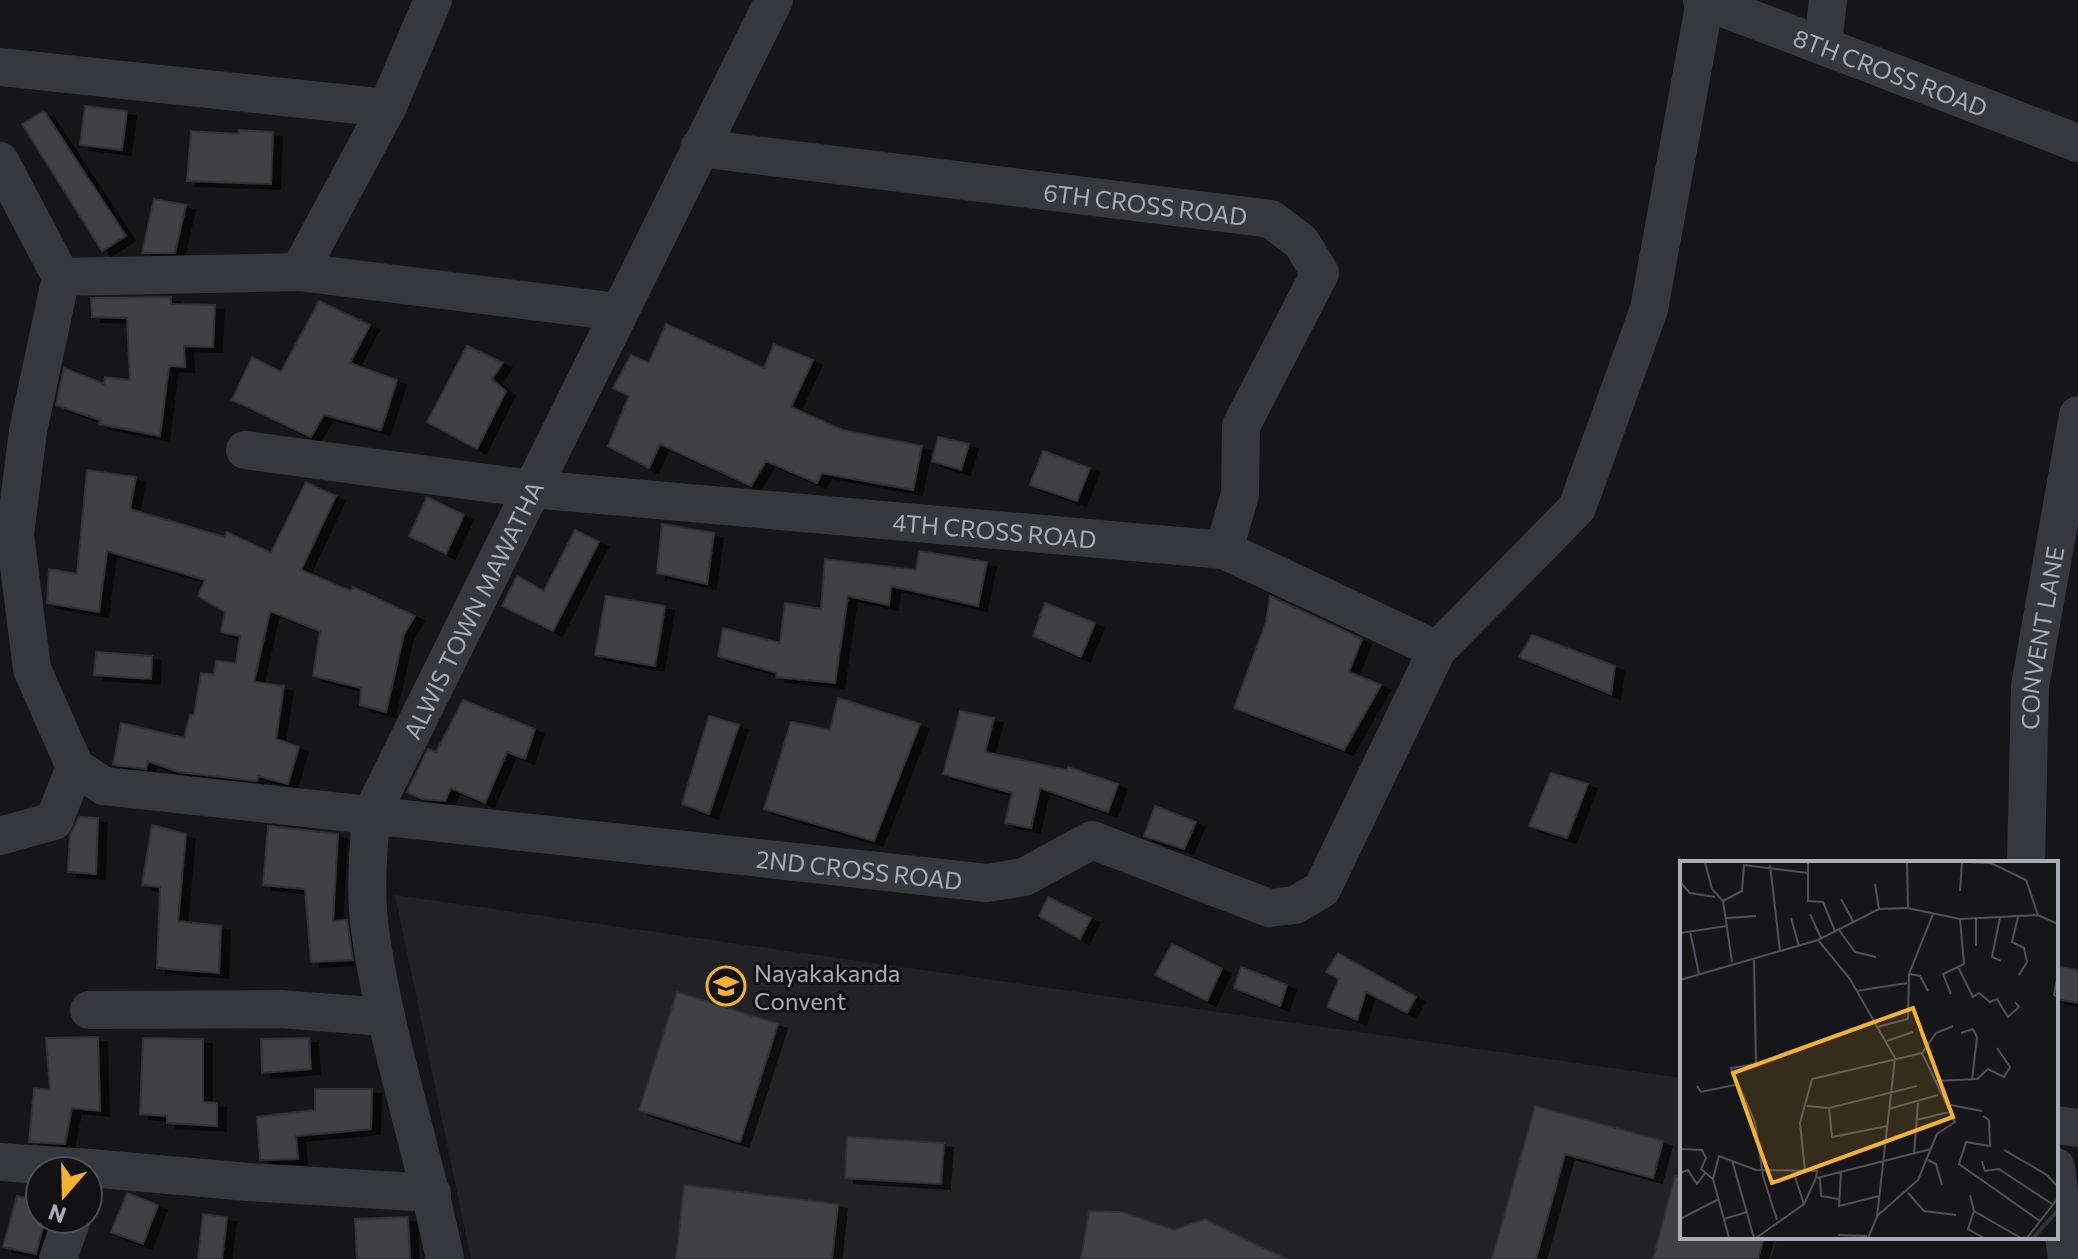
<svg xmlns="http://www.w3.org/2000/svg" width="2078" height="1259" viewBox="0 0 2078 1259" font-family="Commissioner,sans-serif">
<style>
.built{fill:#222225}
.building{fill:#404145;stroke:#303034;stroke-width:2;filter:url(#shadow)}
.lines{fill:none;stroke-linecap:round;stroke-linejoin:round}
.minor{stroke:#37383d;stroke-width:38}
.labels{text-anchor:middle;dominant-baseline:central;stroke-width:6;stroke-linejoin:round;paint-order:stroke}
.street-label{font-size:24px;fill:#a8adb8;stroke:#111113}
.poi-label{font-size:24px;fill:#a8adb8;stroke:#111113;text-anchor:start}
.inset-river{fill:none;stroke:#2c353c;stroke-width:4}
.inset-road{fill:none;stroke:#505258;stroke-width:2}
.view{fill:#f2b134;fill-opacity:0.15;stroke:#f2b134;stroke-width:4}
.inset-edge{fill:none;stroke:#a8adb8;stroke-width:4}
</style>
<defs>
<filter id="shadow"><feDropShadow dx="9" dy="5" stdDeviation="0" flood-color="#0009"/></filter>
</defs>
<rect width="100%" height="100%" fill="#161618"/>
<polygon class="built" points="395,895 1682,1078 1682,1237 1778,1237 1771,1259 471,1259"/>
<g class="building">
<polygon points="85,106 127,111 122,150 80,145"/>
<polygon points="44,111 126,236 102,251 22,124"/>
<polygon points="239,130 273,132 271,184 187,181 191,131 238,134"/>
<polygon points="154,199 186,205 175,253 142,253"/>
<polygon points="171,297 171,304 215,305 213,347 184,346 185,367 169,366 160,436 99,424 100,420 56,405 64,368 104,384 105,377 130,380 127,318 92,317 91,298"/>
<polygon points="319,301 370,325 350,363 397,380 381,430 324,415 311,437 232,400 252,357 281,372"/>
<polygon points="666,324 764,368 774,344 813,360 791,407 842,430 922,446 913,490 822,473 817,483 766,461 751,486 660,444 649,468 608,446 629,396 613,388 631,355 649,363"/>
<polygon points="467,346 503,363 492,379 506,391 477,449 427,422"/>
<polygon points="938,437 969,444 961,470 932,461"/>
<polygon points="1043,451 1090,468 1077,501 1030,485"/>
<polygon points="87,470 136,477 130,509 224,537 227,532 271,553 306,482 336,496 301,570 351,591 353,587 415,616 404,634 386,712 360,705 361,688 313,676 320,631 270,611 254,682 284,686 276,739 299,747 288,784 258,776 257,781 178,772 148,761 146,769 113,765 121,723 184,738 190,715 194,715 201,673 214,675 216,661 236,663 240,636 221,632 225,612 198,596 205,580 107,551 99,612 47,603 49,569 77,574"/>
<polygon points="427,497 464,515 446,554 409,536"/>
<polygon points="662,524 714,533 707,584 657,573"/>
<polygon points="575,530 599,542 553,631 502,606 517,576 544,591"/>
<polygon points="919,551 987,562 978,606 891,586 889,605 848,596 835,683 776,677 777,673 718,656 723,628 780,643 785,603 821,609 825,559 916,570"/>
<polygon points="606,596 665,606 655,666 595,655"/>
<polygon points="1270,596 1362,639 1349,672 1381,685 1344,750 1234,708 1266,622"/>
<polygon points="1045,603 1095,623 1081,657 1033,636"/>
<polygon points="1532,635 1615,666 1611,694 1519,657"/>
<polygon points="96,652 152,656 151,679 94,675"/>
<polygon points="838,698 920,724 874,841 764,809 791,722 830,730"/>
<polygon points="463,700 535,729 525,759 507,752 485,803 451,788 445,801 422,799 407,792 428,749 436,752"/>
<polygon points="960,711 994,718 985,752 1067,770 1068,767 1118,784 1108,812 1040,788 1031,828 1005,823 1012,793 943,774"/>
<polygon points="709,716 739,725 709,814 682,804"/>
<polygon points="1551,773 1588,784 1567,838 1529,826"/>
<polygon points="1155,806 1196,822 1184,849 1144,836"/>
<polygon points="79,817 98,818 96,874 68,872 70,835"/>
<polygon points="152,825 186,834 178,921 221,926 219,973 157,968 160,887 142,885"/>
<polygon points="268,826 338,834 333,921 347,920 353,960 311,962 305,889 263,885"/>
<polygon points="1048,897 1091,918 1080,939 1039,916"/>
<polygon points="1172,944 1222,969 1207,1001 1155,975"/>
<polygon points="1338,953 1416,997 1407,1013 1366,992 1357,1020 1327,1007 1339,979 1326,972"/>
<polygon points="2056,966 2078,970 2078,1003 2056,999"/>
<polygon points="1241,967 1287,985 1280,1006 1234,988"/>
<polygon points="677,992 778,1024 740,1142 639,1110"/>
<polygon points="98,1037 100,1111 72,1108 65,1144 29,1142 34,1088 50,1090 46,1038"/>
<polygon points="143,1038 203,1039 203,1102 217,1103 217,1126 167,1123 167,1116 140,1114"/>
<polygon points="309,1038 311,1069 262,1073 261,1039"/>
<polygon points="315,1089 372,1089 371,1129 296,1136 298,1159 260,1160 257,1117 315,1110"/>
<polygon points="1535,1106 1663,1141 1653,1178 1565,1154 1536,1259 1492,1259"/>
<polygon points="847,1137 944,1143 941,1184 845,1178"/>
<polygon points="1675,1176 1682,1177 1682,1237 1764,1237 1758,1259 1653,1259"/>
<polygon points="684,1185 838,1204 832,1259 676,1259"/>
<polygon points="127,1193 158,1205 143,1244 111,1232"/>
<polygon points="17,1196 40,1202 40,1219 45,1219 36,1254 3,1247"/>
<polygon points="1089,1211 1122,1212 1174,1230 1205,1219 1286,1259 1081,1259"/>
<polygon points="203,1214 227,1217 222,1259 198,1259"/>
<polygon points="408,1217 410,1259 357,1259 355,1219"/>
</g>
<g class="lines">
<g class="minor">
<path id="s1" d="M1702,0L2078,143"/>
<polyline points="1823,44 1828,0"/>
<polyline points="0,67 387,108"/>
<path id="s2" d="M699,148L1271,219L1301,242L1320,273L1241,426L1240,494L1224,550"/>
<path id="s3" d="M0,161L61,277L28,431L15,534L32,669L75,767L104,786L987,883L1024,877L1092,840L1269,908L1295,905L1322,889L1437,650L1577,508L1649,309L1705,1"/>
<polyline points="299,272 387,108 433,0"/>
<polyline points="61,277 299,272 618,312"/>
<path id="s4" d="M245,450L531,489L1224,550L1437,650"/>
<polyline points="0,836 54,821 75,767"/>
<path id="s5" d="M2026,863L2030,686L2078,415"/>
<polyline points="89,1010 280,1009 385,1017"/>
<polyline points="2056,1125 2078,1128"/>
<polyline points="0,1162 90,1168"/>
<polyline points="2056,1167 2067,1259"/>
<polyline points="88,1173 90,1168 248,1182 432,1193"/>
<polyline points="58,1259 72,1219"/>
<path id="s6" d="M445,1259C423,1149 386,1042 370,931C365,893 368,854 371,815L774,0"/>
</g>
</g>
<defs>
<g id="school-ring" transform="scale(2)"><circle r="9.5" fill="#111113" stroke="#f2b134" stroke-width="1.5"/><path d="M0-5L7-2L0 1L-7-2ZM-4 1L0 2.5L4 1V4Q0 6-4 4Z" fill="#f2b134"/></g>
</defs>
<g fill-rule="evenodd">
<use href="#school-ring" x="726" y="986"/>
</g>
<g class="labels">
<g class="street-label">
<text stroke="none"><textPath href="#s1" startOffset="202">8TH CROSS ROAD</textPath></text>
<text stroke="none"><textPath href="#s2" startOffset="450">6TH CROSS ROAD</textPath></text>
<text stroke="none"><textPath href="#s4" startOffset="754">4TH CROSS ROAD</textPath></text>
<text stroke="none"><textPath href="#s6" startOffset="682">ALWIS TOWN MAWATHA</textPath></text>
<text stroke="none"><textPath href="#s5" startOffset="226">CONVENT LANE</textPath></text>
<text stroke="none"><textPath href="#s3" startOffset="1430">2ND CROSS ROAD</textPath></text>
</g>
<g class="poi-label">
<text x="754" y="972">Nayakakanda<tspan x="754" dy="28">Convent</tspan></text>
</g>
</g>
<g transform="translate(1680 861)">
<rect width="378" height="378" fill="#161618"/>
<path class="inset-river" d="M353,377L378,349"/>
<path class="inset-road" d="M25,1L32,28L43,40M128,1V40L143,41L155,70M227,1L228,46M289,1L311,2L346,19L358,54M90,4L100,90M0,21L10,32L35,36M195,23L199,48M280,30L282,1M161,38L173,60M43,40L62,30L64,4L128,12M43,40L52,101M130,53L141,77M320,56L312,96L321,100M338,56L332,81L344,87L347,101L339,114M46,57L76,55M111,57L119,85M296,57V85M280,58L284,103L278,106L293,136L299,132L310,141L317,138L328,156L339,146L335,141M159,69L175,91L196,96M10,70L19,113M0,72L47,65M138,79L170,118L215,197L197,356L188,377M74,99L76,203L51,207L75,261L83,315L97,359M229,113L240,115L248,130M378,113L374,134L378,136M0,119L138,79L199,48L227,47L280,58L358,54L378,63M176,130L227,122M271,133L263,113L278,106M197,166L228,158L229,113L253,53M281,172L293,168L297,176L292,219M207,180L233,171M242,192L256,172L273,165M256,220L297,218L308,208L324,216L330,206L317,187M17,225L21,231L59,223M271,244L302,250M127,245L149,247L237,225M149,247L152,276L207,265M209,248L258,234M303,255L309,259L310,285L286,281L279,303L360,360M236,259L273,250M0,288L22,289L26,297L21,308L33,318M324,289L367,314L378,326M234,293L238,242M52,299L74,377M248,299L256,303L262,324M302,300L305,310L319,308L372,343M113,310L124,343M125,310L120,262L132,218L242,192M161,311L159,345L199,335M0,312L8,309L17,323L25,312M140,316L141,335L158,338M137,317L251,288M228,332L244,350L276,354M290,334L294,350L341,377M294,350L288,368L304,377M197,355L238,319L257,273L275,261L242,192M0,358L39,338M44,358L67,351M158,374L187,375M49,377L33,318L39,295L76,309L137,310L136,317M76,377L124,343L136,317M347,377L378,337"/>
<path class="view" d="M233,147L273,256L92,322L53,212Z"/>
<rect width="378" height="378" class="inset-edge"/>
</g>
<g transform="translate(64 1195) rotate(200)"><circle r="38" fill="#111113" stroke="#4d4f55" stroke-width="2"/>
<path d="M0-6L14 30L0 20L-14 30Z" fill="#f2b134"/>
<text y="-12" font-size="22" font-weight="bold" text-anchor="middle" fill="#a8adb8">N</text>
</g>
</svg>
